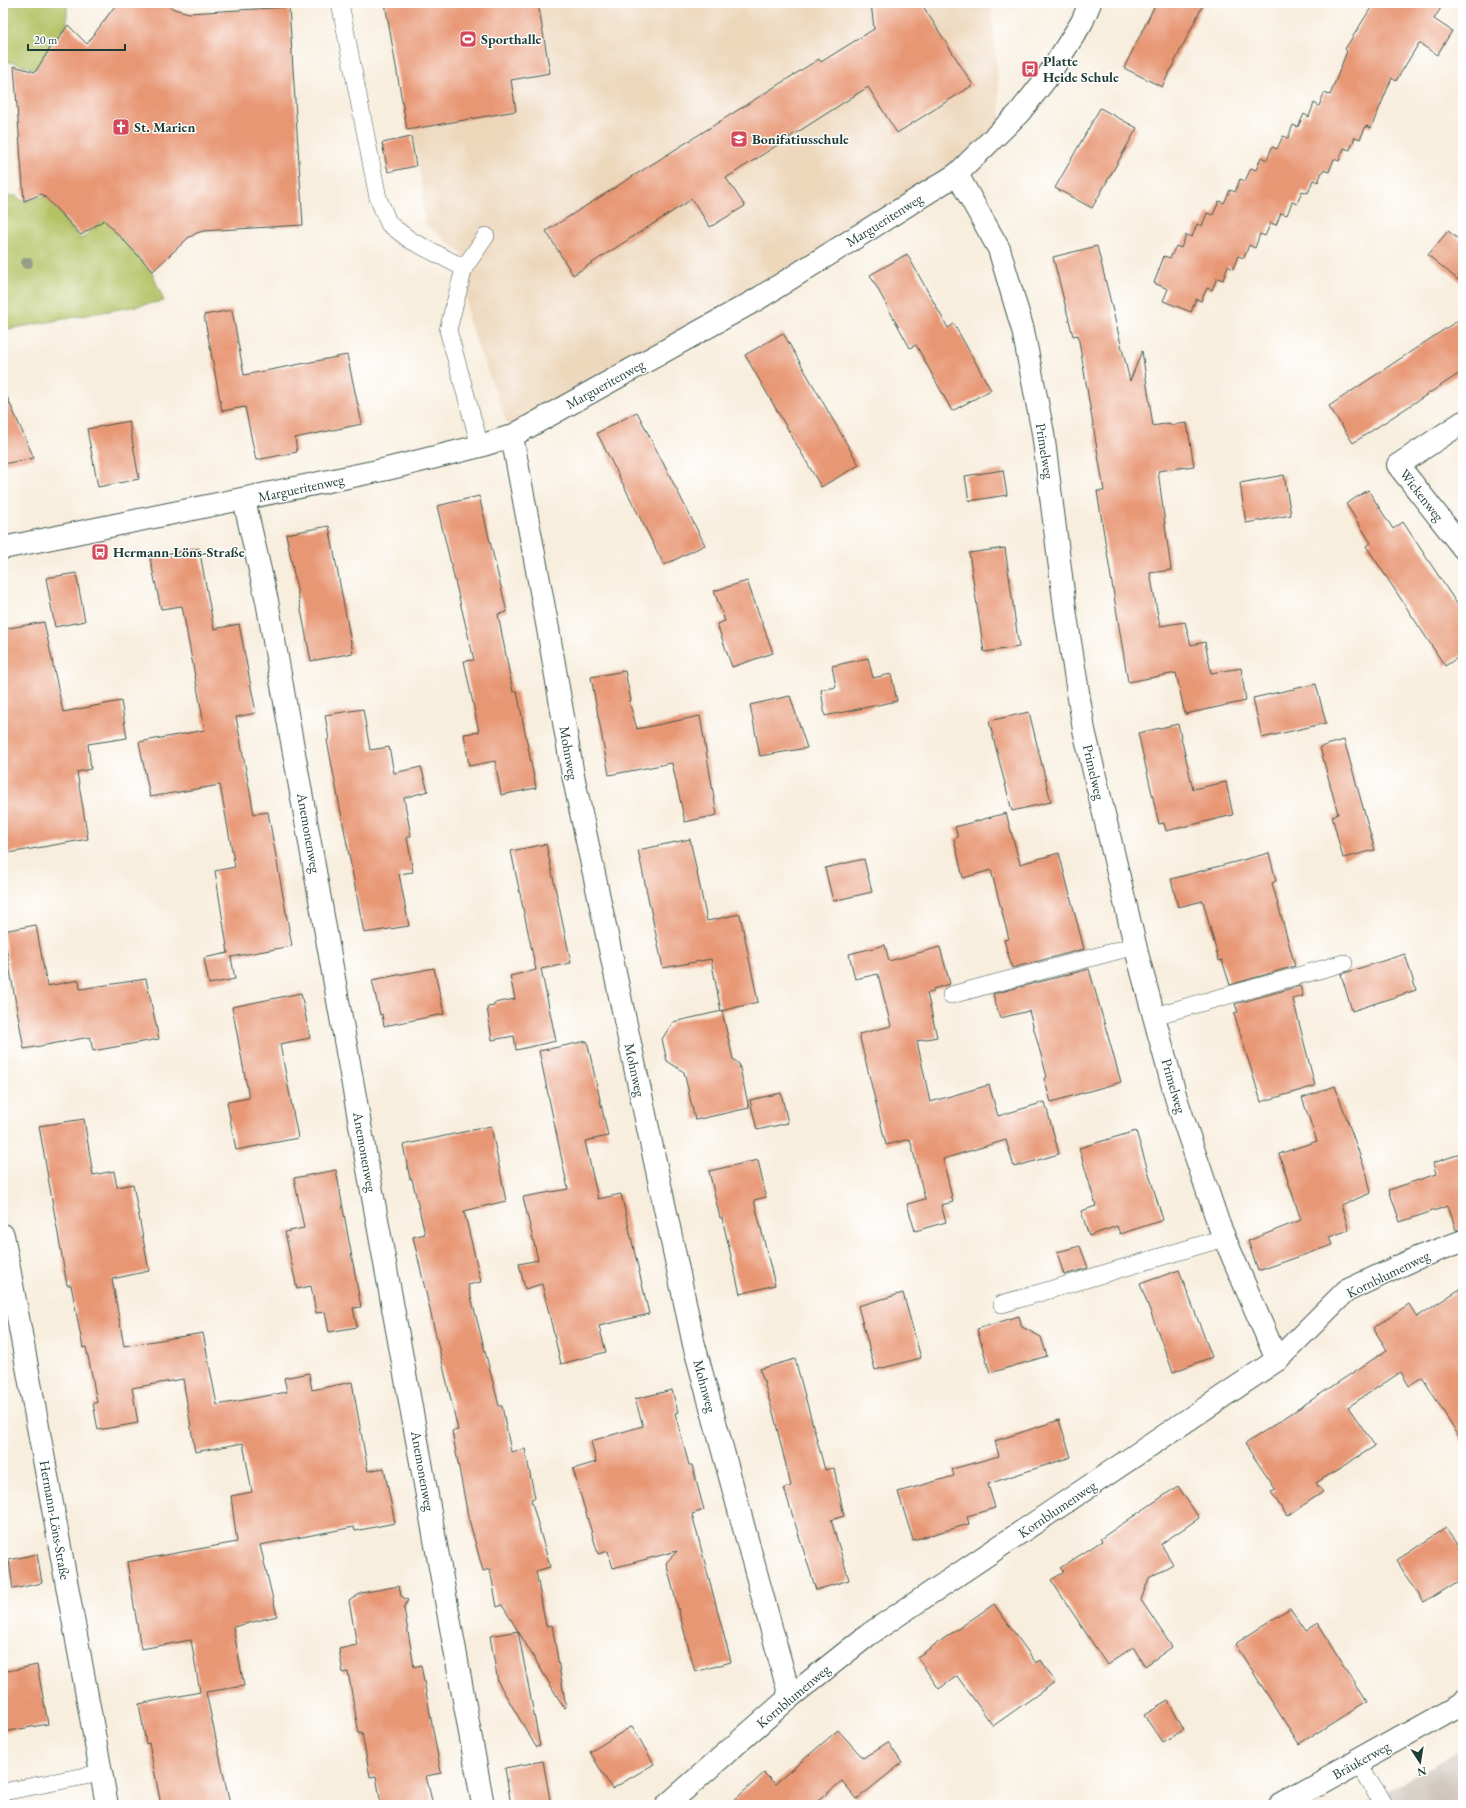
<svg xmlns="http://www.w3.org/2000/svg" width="1466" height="1808" viewBox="0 0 1466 1808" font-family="'EB Garamond',serif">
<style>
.built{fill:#edd7bb}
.industrial{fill:#ccc2b9}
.green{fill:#b4c265;stroke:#6a804c}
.building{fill:#e89774}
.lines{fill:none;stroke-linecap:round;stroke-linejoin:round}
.lane-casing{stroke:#40584e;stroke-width:18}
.street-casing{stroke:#40584e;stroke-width:24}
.secondary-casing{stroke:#40584e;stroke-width:24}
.lane{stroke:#fff;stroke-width:17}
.street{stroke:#fff;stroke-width:22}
.secondary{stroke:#fff;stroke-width:22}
.tree{fill:#959f87}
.labels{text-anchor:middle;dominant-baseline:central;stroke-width:3;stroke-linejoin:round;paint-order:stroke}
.poi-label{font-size:14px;font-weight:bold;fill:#1f3d34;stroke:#fff;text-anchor:start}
.street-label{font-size:14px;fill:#1f3d34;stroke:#fff}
</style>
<rect width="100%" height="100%" fill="#fff"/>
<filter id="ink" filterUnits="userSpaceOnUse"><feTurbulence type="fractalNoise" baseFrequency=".025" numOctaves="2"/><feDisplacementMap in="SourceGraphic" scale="8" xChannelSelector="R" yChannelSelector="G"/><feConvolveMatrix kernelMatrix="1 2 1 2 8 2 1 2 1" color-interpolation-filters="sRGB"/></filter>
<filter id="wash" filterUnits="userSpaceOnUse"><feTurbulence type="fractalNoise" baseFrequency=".012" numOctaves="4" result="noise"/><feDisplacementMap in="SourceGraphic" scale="16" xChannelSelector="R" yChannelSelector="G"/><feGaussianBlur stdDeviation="0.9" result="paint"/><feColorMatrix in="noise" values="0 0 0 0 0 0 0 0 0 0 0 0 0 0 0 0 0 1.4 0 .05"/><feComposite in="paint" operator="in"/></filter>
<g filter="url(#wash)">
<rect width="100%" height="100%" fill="#f8eede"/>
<polygon class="built" points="383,3 991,3 1002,129 957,174 512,436 469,322 461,253 425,224 421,180 413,133 405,115"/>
<polygon class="industrial" points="1463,1749 1463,1805 1361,1805"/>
<g class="green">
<polygon points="3,3 67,3 67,24 50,46 36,69 3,60"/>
<polygon points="48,195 63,218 81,239 104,219 152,273 164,301 3,330 3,197 16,196 24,202"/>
</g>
<g id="blocks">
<g class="building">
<polygon points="117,3 164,3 174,9 189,13 289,7 303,225 203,231 197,233 188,238 153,271 104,220 81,235 42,194 24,201 14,66 35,72 52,45 54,45 68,25 87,44"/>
<polygon points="385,3 538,3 550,73 511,80 516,111 407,130"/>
<polygon points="871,3 921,3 973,85 897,133 868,87 726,178 745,206 710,227 692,199 573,275 546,231 819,59 821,62 874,29"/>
<polygon points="1156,3 1204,3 1162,87 1124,68"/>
<polygon points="1374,3 1444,3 1434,19 1452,31 1437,55 1419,43 1396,81 1392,78 1371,128 1366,126 1360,139 1355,137 1350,150 1344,148 1339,161 1334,159 1329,172 1323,170 1318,182 1313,180 1308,193 1302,191 1297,204 1292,202 1287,215 1281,213 1276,225 1271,223 1265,236 1260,234 1255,248 1249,245 1244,258 1238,256 1233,269 1228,266 1223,280 1217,278 1212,290 1207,288 1201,301 1196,299 1191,312 1163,301 1168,289 1154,283 1164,256 1170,258 1176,246 1181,248 1186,235 1192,237 1197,224 1202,226 1207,213 1213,215 1219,201 1224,203 1230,190 1235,192 1240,179 1245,181 1251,168 1256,170 1261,157 1267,160 1272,147 1277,149 1283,136 1288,138 1293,125 1298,127 1304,114 1309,117 1314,103 1319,106 1324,93 1330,95 1347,51 1345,49"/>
<polygon points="1100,108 1137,128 1092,208 1055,188"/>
<polygon points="411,137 416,166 388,172 382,143"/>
<polygon points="1448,231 1463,243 1463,284 1428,255"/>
<polygon points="1097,246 1130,381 1142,351 1153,426 1170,423 1170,425 1187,423 1194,466 1158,471 1171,570 1150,573 1160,626 1185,622 1191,645 1205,642 1211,673 1241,668 1246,701 1185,714 1176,673 1128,682 1097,491 1104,491 1078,335 1073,336 1053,257"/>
<polygon points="907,254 948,328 954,324 991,390 952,411 916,345 910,348 870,275"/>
<polygon points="232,310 244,375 347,355 362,424 295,438 297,452 256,460 245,407 222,411 204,315"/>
<polygon points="1463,317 1463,371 1353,443 1329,406"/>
<polygon points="783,333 859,465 821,487 745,355"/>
<polygon points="3,388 34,458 3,464"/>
<polygon points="637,412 705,545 664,565 597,433"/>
<polygon points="129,421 139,479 98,487 87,429"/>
<polygon points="1003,470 1007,495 969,501 965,476"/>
<polygon points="1284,475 1291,515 1246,523 1240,483"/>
<polygon points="1368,490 1393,529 1403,522 1463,613 1463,654 1445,666 1366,546 1371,543 1346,504"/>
<polygon points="479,496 507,612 498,614 513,692 517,691 536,788 501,795 495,761 469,766 464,734 479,732 464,661 474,660 437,506"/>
<polygon points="329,526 353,653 311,661 286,534"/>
<polygon points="199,548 214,629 239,624 256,713 236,717 254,814 268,812 292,946 231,957 235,979 209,984 204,958 228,953 215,871 235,867 220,785 150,797 139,742 205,730 182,606 161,609 150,558"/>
<polygon points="1005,548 1019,647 984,652 969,553"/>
<polygon points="76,573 85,621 55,627 46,578"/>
<polygon points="747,581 773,653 732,667 717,624 725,621 714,591"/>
<polygon points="44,622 63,712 121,701 127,738 88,744 91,769 77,772 88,839 3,854 3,629"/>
<polygon points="868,658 873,678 891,674 897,701 825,716 821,690 836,687 832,666"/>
<polygon points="625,671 631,701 629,701 637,729 700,716 717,815 685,822 672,763 609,775 591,677"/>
<polygon points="1316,684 1326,723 1262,738 1253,698"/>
<polygon points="790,696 807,748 760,756 750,705"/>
<polygon points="363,709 370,750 389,747 394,773 421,767 428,791 404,798 411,836 407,837 413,872 399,874 409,926 364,933 327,740 329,739 325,715"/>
<polygon points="1029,712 1051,802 1012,811 989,721"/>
<polygon points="1178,724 1193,789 1226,782 1233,815 1166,831 1164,823 1159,824 1138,733"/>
<polygon points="1344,740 1375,850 1343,858 1332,816 1338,814 1320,747"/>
<polygon points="1006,813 1020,864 1059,853 1084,949 1012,968 1004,940 1009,939 991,870 963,878 954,839 958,837 955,827"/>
<polygon points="690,839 707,921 740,914 758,1002 721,1011 711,959 663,968 638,850"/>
<polygon points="546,844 571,963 541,969 556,1041 516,1050 514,1036 492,1040 487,1007 494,1006 494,1003 515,999 510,976 536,970 511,851"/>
<polygon points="1269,853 1276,881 1272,883 1295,966 1230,985 1222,960 1219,961 1203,901 1178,907 1171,879"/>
<polygon points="864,859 872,892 833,901 825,868"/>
<polygon points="36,925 47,986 79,980 80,989 146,979 159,1039 93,1051 90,1037 24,1049 3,931"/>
<polygon points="885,945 889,961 940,947 950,984 933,989 934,992 927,993 937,1037 917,1041 930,1102 989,1085 998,1116 1045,1102 1059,1154 1014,1167 1006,1140 943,1159 953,1202 941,1205 946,1222 915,1231 907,1204 925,1199 910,1139 886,1145 859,1034 891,1026 878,974 855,979 849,954"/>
<polygon points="1405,954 1416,990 1352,1011 1341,974"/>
<polygon points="434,968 444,1014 384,1026 382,1014 380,1015 372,980"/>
<polygon points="1089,969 1121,1082 1051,1102 1044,1078 1047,1077 1029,1011 1000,1018 993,994"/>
<polygon points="1300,986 1303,996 1293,999 1315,1086 1261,1102 1234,1013 1238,1012 1235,1004"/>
<polygon points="301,993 310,1038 280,1044 298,1138 236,1150 227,1102 249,1098 232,1007"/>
<polygon points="722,1011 733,1059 739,1064 749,1108 695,1120 684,1072 667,1061 662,1039 673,1022"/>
<polygon points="587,1041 608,1136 585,1141 598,1199 621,1194 649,1314 599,1326 606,1352 561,1364 542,1284 525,1289 519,1264 538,1260 523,1197 568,1189 539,1051"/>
<polygon points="1335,1086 1367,1175 1371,1193 1341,1205 1349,1230 1329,1237 1332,1245 1258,1271 1248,1241 1301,1220 1279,1154 1317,1141 1302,1098"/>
<polygon points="781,1093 788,1123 757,1130 750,1100"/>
<polygon points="84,1119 93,1175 114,1171 117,1187 133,1184 149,1271 112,1279 124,1346 203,1333 217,1405 287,1392 284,1378 309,1373 312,1390 352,1382 368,1471 384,1468 395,1523 355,1531 354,1527 260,1545 277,1616 233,1627 244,1686 206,1692 230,1805 161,1805 149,1743 146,1744 139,1704 200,1692 191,1640 141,1649 127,1562 237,1542 231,1496 252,1492 243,1443 195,1452 183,1379 132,1388 138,1423 98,1430 93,1403 97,1403 92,1375 86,1347 83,1348 71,1285 67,1285 39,1126"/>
<polygon points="491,1126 506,1201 464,1211 481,1282 468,1285 499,1406 502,1406 511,1452 525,1449 535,1498 531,1499 550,1567 536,1571 546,1626 552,1625 566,1707 564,1708 518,1631 540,1746 536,1747 498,1682 490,1636 518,1631 502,1605 497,1607 490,1569 483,1571 468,1516 452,1431 458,1430 413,1237 425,1234 412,1179 410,1179 403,1145"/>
<polygon points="1136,1131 1163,1220 1120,1234 1117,1226 1089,1236 1081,1211 1096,1206 1079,1148"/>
<polygon points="1463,1153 1463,1229 1456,1230 1448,1206 1400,1222 1389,1190 1436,1174 1433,1163"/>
<polygon points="758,1160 766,1197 754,1200 775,1285 740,1294 722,1218 720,1218 709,1171"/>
<polygon points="336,1170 361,1307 353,1308 357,1327 329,1332 325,1312 316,1313 311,1286 297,1289 285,1232 304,1228 294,1178"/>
<polygon points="1080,1246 1088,1268 1064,1275 1057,1252"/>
<polygon points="1179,1270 1212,1357 1173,1372 1140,1284"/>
<polygon points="1463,1287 1463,1443 1422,1377 1409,1386 1401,1372 1348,1407 1375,1446 1316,1483 1323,1492 1287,1516 1271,1492 1276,1490 1245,1444 1387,1350 1373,1328 1409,1304 1417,1317"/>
<polygon points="903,1293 921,1358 875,1370 858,1306"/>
<polygon points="1019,1316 1022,1327 1041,1337 1047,1356 990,1373 977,1329"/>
<polygon points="795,1359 825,1470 834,1468 844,1516 831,1520 849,1580 816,1590 784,1488 791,1486 774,1416 760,1369"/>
<polygon points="672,1390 678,1412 675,1413 689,1465 692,1465 704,1510 692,1514 731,1662 695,1672 666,1563 677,1551 613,1568 608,1551 598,1554 573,1469 596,1462 591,1441 643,1426 635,1399"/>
<polygon points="1059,1420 1071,1457 988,1484 995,1508 967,1516 969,1524 913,1540 898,1492 954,1476 952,1469 999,1456 995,1441"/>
<polygon points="1178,1486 1199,1518 1161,1544 1173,1564 1149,1578 1141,1600 1172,1647 1145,1666 1133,1647 1107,1665 1051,1580 1064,1572 1060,1568 1102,1541 1100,1539"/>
<polygon points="1446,1528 1463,1552 1463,1578 1424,1603 1397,1560"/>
<polygon points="37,1554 42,1583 13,1589 9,1560"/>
<polygon points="399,1586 401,1596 408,1600 404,1608 414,1667 421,1665 441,1773 426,1776 433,1805 381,1805 376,1776 370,1777 362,1733 359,1734 348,1672 343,1673 339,1649 357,1645 349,1601 361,1593"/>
<polygon points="994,1604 1036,1663 1041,1660 1055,1682 993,1726 957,1676 939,1689 917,1657"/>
<polygon points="1290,1608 1306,1632 1318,1624 1366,1701 1299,1744 1235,1644"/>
<polygon points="37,1665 48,1724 3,1732 3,1672"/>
<polygon points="1168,1701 1184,1730 1162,1742 1144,1715"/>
<polygon points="632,1726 654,1764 612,1789 590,1752"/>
<polygon points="838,1730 863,1758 888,1742 902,1763 857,1799 842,1781 813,1805 729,1805 764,1773 775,1784"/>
<polygon points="543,1761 551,1805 511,1805 505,1768"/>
</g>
</g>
</g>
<g filter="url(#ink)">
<use href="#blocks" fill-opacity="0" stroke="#40584e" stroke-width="1"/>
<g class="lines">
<g class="lane-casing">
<g id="lane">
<polyline points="340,3 378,198 389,224 410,240 464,268"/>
<polyline points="480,446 448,330 464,268 486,236"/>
<polyline points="951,995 1135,946"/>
<polyline points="1154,1016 1344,963"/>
<polyline points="1002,1304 1224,1238"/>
<polyline points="1359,1761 1384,1805"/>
<polyline points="3,1792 101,1773"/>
</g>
</g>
<g class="street-casing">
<g id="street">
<polyline points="957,174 999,249 1023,330 1043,433 1066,616 1084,730 1138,957 1176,1098 1219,1225 1277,1360"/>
<polyline points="1463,422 1398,465 1463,548"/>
<polyline points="512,436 548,629 573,775 694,1345 790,1697"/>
<polyline points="244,500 267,601 367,1164 483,1805"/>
<polyline points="3,548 387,469 480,446 512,436 756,300 957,174 1019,113 1046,79 1082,22 1090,3"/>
<polyline points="3,1235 107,1805"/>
<polyline points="667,1805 790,1697 868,1635 1277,1360 1346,1291 1419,1257 1463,1241"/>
</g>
</g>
<g class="secondary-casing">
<polyline id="secondary" points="1280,1805 1463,1703"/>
</g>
<use href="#lane" class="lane"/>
<use href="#street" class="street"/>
<use href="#secondary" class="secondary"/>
</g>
<circle class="tree" cx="27" cy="263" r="6"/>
</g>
<defs>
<g id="stadium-square" transform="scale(0.9)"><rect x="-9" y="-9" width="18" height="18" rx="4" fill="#d1495b" stroke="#fff"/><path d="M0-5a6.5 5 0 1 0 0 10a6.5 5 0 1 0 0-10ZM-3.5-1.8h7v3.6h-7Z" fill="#fff"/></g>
<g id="bus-square" transform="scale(0.9)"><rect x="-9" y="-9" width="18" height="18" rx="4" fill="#d1495b" stroke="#fff"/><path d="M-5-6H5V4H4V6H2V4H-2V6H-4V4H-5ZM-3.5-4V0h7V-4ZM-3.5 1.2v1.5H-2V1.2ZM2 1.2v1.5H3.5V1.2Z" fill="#fff"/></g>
<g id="church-square" transform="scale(0.9)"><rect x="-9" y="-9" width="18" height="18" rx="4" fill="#d1495b" stroke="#fff"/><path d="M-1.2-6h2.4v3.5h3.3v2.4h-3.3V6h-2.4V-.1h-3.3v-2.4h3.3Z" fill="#fff"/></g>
<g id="school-square" transform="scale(0.9)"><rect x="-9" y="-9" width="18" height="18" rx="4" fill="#d1495b" stroke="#fff"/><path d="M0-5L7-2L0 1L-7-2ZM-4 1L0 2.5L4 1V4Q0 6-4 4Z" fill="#fff"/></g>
</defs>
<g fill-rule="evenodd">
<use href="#stadium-square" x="468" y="39"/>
<use href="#bus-square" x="1030" y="69"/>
<use href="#church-square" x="121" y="127"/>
<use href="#school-square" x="739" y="139"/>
<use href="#bus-square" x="100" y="552"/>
</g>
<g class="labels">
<g class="poi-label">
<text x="481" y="39">Sporthalle</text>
<text x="1043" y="61">Platte<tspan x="1043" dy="16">Heide Schule</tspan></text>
<text x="134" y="127">St. Marien</text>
<text x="752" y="139">Bonifatiusschule</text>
<text x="113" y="552">Hermann-Löns-Straße</text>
</g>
<g class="street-label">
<text transform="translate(884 220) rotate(-32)">Margueritenweg</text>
<text transform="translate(605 384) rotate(-29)">Margueritenweg</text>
<text transform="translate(1045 451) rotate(81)">Primelweg</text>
<text transform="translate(301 488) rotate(-12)">Margueritenweg</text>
<text transform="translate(1422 495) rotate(52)">Wickenweg</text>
<text transform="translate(569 753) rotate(80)">Mohnweg</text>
<text transform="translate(1094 772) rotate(77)">Primelweg</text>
<text transform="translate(309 833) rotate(80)">Anemonenweg</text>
<text transform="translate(635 1070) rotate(78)">Mohnweg</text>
<text transform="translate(1174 1086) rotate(74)">Primelweg</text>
<text transform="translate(365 1152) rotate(80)">Anemonenweg</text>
<text transform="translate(1388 1274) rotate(-26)">Kornblumenweg</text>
<text transform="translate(705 1386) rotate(75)">Mohnweg</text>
<text transform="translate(423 1471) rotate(80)">Anemonenweg</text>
<text transform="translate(1057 1509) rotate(-34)">Kornblumenweg</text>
<text transform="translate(55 1520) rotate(80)">Hermann-Löns-Straße</text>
<text transform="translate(793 1696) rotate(-40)">Kornblumenweg</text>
<text transform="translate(1361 1760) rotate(-29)">Bräukerweg</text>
</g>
</g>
<rect width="1466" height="1808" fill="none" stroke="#fff" stroke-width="16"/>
<g transform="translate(1420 1762) rotate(168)" stroke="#ffffff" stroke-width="3" paint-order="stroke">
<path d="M0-3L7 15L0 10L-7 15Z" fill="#1f3d34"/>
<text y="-6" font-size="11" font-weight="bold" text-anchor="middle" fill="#1f3d34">N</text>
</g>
<path d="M28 44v6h97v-6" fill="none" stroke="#1f3d34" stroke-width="2"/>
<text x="34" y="44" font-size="12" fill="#1f3d34" stroke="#ffffff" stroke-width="3" paint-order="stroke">20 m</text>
</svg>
